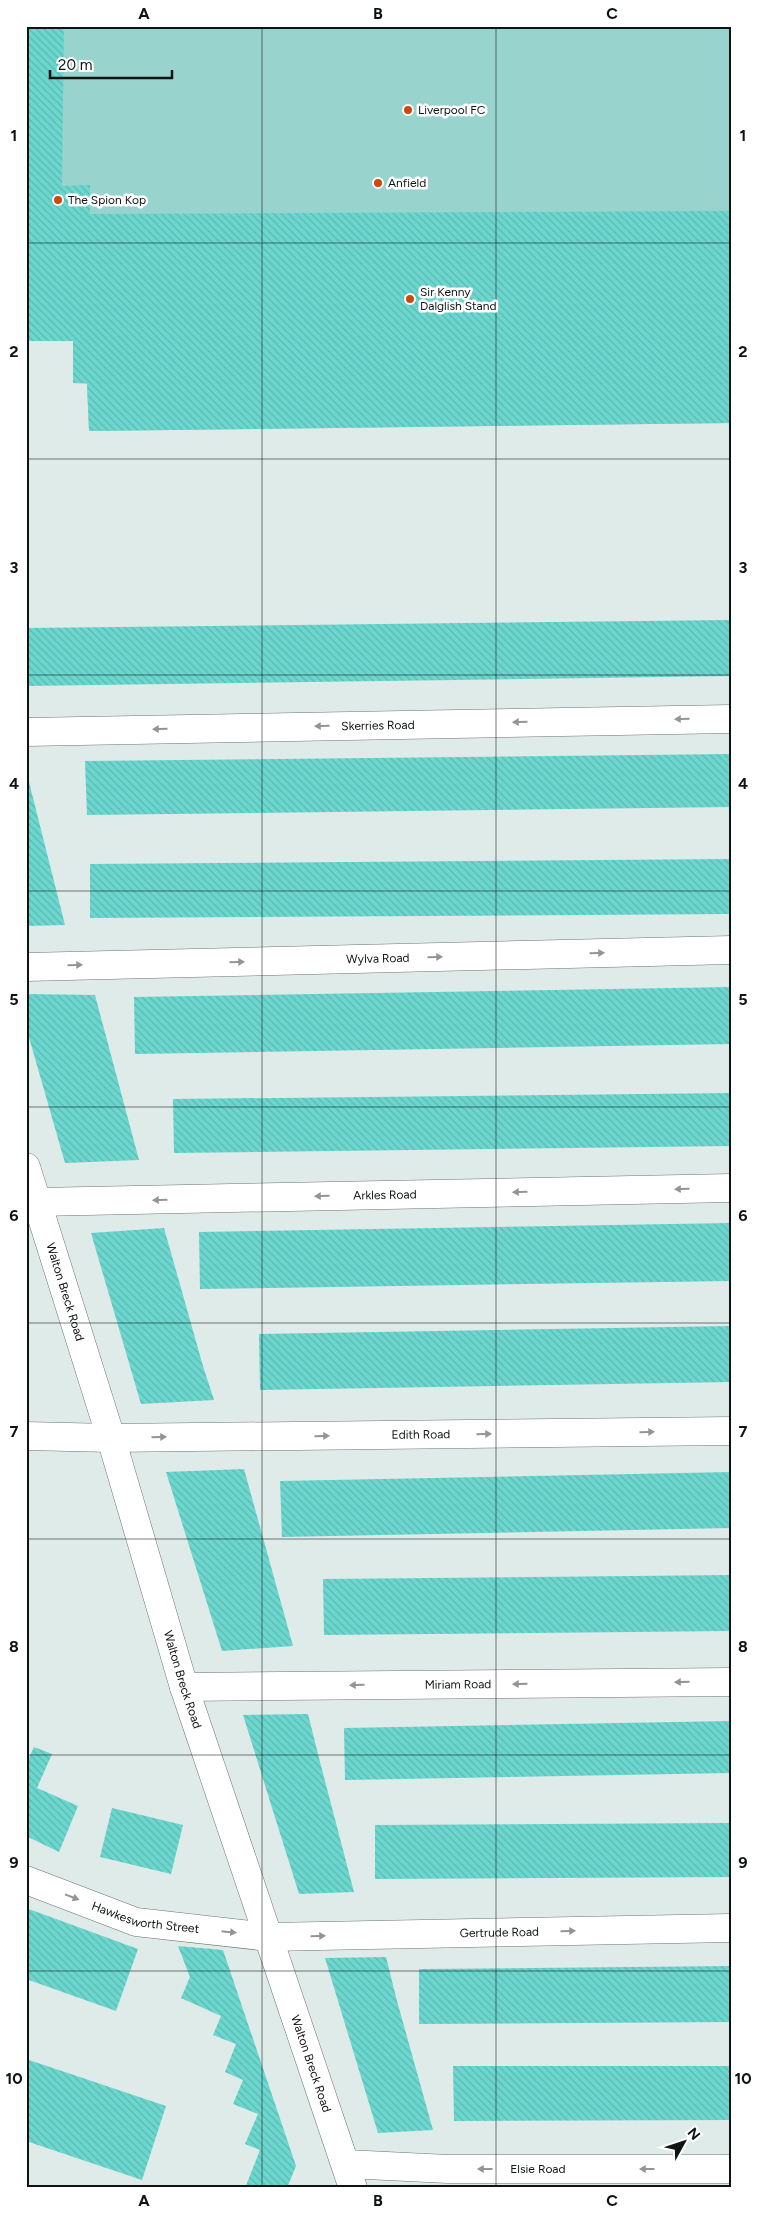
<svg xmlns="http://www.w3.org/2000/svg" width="757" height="2214" viewBox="0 0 757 2214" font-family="Figtree,sans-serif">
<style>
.park{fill:#98d3ce}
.building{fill:url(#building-back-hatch)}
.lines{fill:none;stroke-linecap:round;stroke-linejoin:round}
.minor-casing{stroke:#6b7574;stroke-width:29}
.tertiary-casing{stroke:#6b7574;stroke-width:29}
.minor{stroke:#fff;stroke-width:28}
.tertiary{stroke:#fff;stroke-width:28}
.oneway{fill:#939594}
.grid{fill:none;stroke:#0f1312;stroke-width:1;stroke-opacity:0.55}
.poi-dot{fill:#ce480d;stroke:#fff;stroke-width:2}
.labels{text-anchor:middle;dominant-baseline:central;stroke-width:5;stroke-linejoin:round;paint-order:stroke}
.poi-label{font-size:12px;fill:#0f1312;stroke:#fff;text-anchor:start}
.street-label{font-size:12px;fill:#0f1312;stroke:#fff}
.neatline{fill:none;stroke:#0f1312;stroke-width:2}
.grid-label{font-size:16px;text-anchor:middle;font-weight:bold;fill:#0f1312}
</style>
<defs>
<pattern id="building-back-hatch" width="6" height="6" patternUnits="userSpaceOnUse" patternTransform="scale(1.25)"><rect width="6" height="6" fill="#6cd7cf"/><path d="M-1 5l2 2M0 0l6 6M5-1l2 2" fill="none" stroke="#5cb8b1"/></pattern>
</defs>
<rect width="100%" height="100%" fill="#dfebe9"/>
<polygon class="park" points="26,26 731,26 731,423 89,431 87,384 73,383 73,341 26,341"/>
<g class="building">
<polygon points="26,26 64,26 62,186 90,185 90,214 731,211 731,423 89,431 87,383 73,383 73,341 26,341"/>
<polygon points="731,620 731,676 26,686 26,628"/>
<polygon points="731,754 731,807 87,815 85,761"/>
<polygon points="26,774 27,774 65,925 26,926"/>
<polygon points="731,859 731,914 90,918 90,864"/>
<polygon points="731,987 731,1044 135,1054 134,997"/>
<polygon points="26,994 95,995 139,1160 65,1163 26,1027"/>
<polygon points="731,1093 731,1146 174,1153 173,1099"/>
<polygon points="731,1223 731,1281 200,1289 199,1232"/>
<polygon points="164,1228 203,1366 214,1400 141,1404 91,1233"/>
<polygon points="731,1326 731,1382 260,1390 259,1334"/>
<polygon points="244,1469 283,1610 293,1646 222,1651 166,1472"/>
<polygon points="731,1472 731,1528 282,1537 280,1481"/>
<polygon points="731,1575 731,1631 324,1635 323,1579"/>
<polygon points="308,1714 319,1758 354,1892 299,1894 243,1715"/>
<polygon points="731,1721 731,1773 345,1780 344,1728"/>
<polygon points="34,1747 52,1754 37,1788 78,1806 59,1852 26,1836 26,1764"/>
<polygon points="112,1808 183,1825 171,1874 100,1857"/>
<polygon points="731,1823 731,1877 375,1879 375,1825"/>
<polygon points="26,1908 138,1949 116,2011 26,1979"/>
<polygon points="178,1946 223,1950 296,2166 287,2188 245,2188 260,2150 245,2144 258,2114 233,2104 243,2080 225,2072 236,2044 213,2035 221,2016 181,1998 190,1977"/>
<polygon points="386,1957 397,2001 433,2130 378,2133 325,1958"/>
<polygon points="731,1966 731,2022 419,2024 419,1969"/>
<polygon points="26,2059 166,2106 142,2180 26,2141"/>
<polygon points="453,2066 731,2066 731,2120 454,2121"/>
</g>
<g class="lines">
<g class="minor-casing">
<g id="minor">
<path id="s1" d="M26,732L731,719"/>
<path id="s2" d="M26,1436L111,1438L731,1431"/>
<path id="s3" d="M184,1687L731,1682"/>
<path id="s4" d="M26,1880L136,1922L269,1937L731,1928"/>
<path id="s5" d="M346,2164L448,2169H731"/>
</g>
</g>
<g class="tertiary-casing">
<g id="tertiary">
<path id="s6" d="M26,967L731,950"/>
<path id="s7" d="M26,1167L111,1438L184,1687L353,2188"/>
<path id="s8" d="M37,1202L731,1188"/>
</g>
</g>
<use href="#minor" class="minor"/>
<use href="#tertiary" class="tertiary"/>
</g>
<defs><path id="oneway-solid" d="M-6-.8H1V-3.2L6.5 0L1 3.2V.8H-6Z" transform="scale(1.25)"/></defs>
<g class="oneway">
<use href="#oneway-solid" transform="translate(682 719) rotate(179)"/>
<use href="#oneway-solid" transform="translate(520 722) rotate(179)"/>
<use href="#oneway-solid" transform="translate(322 726) rotate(179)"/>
<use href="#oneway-solid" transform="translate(160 729) rotate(179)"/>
<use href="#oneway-solid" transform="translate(597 953) rotate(-1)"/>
<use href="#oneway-solid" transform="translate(435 957) rotate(-1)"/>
<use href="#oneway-solid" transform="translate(237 962) rotate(-1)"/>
<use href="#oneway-solid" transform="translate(75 965) rotate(-1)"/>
<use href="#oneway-solid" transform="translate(682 1189) rotate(179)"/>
<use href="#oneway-solid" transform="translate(520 1192) rotate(179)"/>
<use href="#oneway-solid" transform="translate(322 1196) rotate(179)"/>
<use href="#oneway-solid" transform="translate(160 1200) rotate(179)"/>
<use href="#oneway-solid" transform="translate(647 1432) rotate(-1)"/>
<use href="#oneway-solid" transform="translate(484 1434) rotate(-1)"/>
<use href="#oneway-solid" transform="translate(322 1436) rotate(-1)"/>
<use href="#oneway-solid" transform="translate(159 1437) rotate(-1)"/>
<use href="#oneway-solid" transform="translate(682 1682) rotate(179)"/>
<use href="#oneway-solid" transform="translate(520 1684) rotate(179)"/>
<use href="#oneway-solid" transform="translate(357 1685) rotate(179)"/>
<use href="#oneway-solid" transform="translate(72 1897) rotate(21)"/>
<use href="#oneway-solid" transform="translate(568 1931) rotate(-1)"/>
<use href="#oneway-solid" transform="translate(229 1932) rotate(6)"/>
<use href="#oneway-solid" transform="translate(318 1936) rotate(-1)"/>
<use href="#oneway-solid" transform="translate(485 2169) rotate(-180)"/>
<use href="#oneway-solid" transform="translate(647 2169) rotate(-180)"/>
</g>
<path class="grid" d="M262,26V2188M496,26V2188M26,243H731M26,459H731M26,675H731M26,891H731M26,1107H731M26,1323H731M26,1539H731M26,1755H731M26,1971H731"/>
<g class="poi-dot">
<circle cx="408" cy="110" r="5"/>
<circle cx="378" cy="183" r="5"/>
<circle cx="58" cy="200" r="5"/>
<circle cx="410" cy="299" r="5"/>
</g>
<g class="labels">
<g class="poi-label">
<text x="418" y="110">Liverpool FC</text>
<text x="388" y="183">Anfield</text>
<text x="68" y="200">The Spion Kop</text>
<text x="420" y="292">Sir Kenny<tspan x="420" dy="14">Dalglish Stand</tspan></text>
</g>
<g class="street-label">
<text stroke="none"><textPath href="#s1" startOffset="352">Skerries Road</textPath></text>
<text stroke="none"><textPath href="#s6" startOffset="352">Wylva Road</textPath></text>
<text stroke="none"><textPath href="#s8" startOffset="348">Arkles Road</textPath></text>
<text stroke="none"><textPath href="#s7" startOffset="131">Walton Breck Road</textPath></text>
<text stroke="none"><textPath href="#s2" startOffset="395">Edith Road</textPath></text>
<text stroke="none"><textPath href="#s7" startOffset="536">Walton Breck Road</textPath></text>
<text stroke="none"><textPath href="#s3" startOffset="274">Miriam Road</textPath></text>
<text stroke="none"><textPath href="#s4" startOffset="126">Hawkesworth Street</textPath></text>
<text stroke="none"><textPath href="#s4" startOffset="482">Gertrude Road</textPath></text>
<text stroke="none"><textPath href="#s7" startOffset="941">Walton Breck Road</textPath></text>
<text stroke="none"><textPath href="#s5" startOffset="192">Elsie Road</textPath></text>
</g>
</g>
<rect width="757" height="2214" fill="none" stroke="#ffffff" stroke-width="55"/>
<g transform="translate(684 2142) rotate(50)" stroke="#ffffff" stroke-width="4" paint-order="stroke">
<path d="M0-4L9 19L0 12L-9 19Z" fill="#0f1312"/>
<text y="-8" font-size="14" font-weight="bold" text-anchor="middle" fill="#0f1312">N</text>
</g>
<path d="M50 70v8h122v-8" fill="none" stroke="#0f1312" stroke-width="2.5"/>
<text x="58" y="70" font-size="15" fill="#0f1312" stroke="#ffffff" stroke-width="4" paint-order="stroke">20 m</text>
<rect x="28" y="28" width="702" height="2158" class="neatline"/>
<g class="grid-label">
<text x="144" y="19">A</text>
<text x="378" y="19">B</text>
<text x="612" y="19">C</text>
<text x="14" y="141">1</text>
<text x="743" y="141">1</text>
<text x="14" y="357">2</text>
<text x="743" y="357">2</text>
<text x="14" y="573">3</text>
<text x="743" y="573">3</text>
<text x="14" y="789">4</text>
<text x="743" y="789">4</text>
<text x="14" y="1005">5</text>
<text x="743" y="1005">5</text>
<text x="14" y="1221">6</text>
<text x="743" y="1221">6</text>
<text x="14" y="1437">7</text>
<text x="743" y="1437">7</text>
<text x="14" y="1652">8</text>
<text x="743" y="1652">8</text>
<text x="14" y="1868">9</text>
<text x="743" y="1868">9</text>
<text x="14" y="2084">10</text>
<text x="743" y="2084">10</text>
<text x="144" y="2206">A</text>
<text x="378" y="2206">B</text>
<text x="612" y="2206">C</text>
</g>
</svg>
